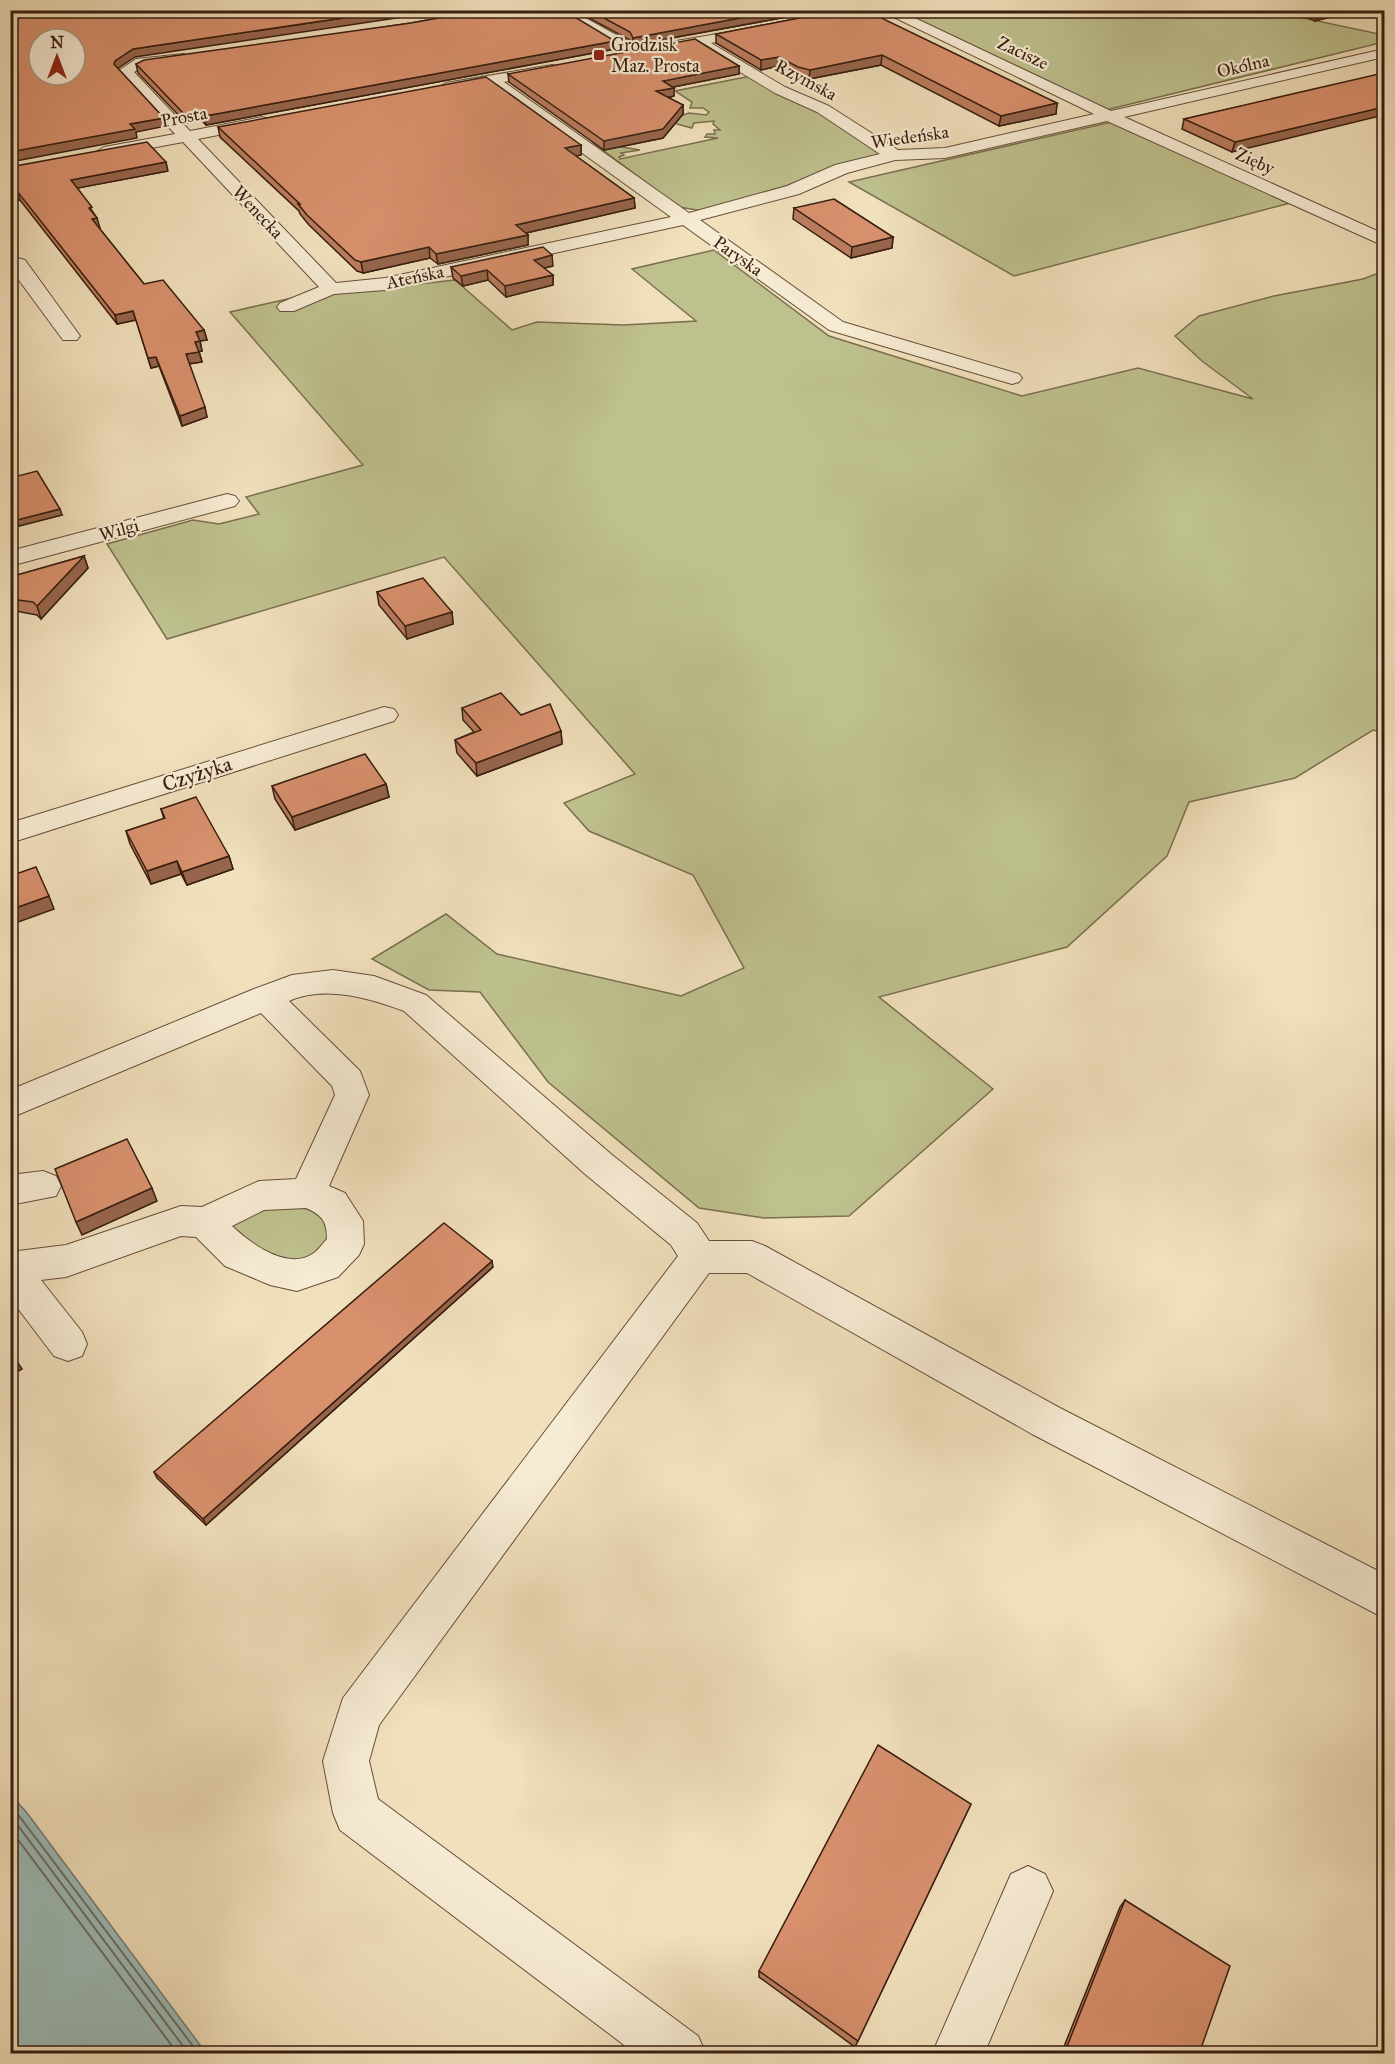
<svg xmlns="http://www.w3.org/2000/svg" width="1395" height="2064" viewBox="0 0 1395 2064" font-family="'IM FELL Great Primer',serif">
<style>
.green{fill:#bec18e;stroke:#7a6f4e;stroke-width:1.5}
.water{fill:#9cbbb7;stroke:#747c74;stroke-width:1.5}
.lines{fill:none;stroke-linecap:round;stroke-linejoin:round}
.shore{stroke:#6a6c63;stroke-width:2}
.minor-casing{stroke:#664e3a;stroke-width:2}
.minor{fill:#f6ebd3;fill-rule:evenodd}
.wall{fill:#ba7c5e;stroke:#371d0f;stroke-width:1.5}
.shaded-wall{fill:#97654c;stroke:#371d0f;stroke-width:1.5}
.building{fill:#d8906d;stroke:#371d0f;stroke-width:1.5;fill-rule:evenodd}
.poi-dot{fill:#8f2418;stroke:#f6ebd3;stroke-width:2}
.labels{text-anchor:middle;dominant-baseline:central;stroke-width:4.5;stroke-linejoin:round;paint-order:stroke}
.far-poi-label{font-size:18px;fill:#371d0f;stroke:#f6ebd3;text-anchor:start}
.far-street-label{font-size:18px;fill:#371d0f;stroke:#f6ebd3}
.street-label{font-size:21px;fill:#371d0f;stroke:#f6ebd3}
</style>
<rect width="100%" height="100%" fill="#f1e0bc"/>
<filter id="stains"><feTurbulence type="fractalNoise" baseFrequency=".00333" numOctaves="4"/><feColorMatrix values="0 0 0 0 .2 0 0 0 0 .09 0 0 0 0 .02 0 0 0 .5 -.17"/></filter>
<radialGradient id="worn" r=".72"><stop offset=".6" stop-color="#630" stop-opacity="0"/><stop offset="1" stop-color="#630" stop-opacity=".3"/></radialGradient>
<g class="green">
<polygon points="901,10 1270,11 1384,35 1384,42 1106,110 896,13"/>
<polygon points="751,76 809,105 881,154 709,212 679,207 592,142 640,150 621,153 624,155 619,157 620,159 718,138 705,137 707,134 715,134 714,130 720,130 713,124 714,121 694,123 692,128 677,124 674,118 689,113 706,115 709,112 703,108 690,108 692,102 675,91"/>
<polygon points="1116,121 1294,202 1014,276 849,182"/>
<polygon points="714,250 829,336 1022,396 1138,368 1253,399 1202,361 1175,336 1199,316 1274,296 1363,279 1384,271 1384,733 1373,730 1295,778 1189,802 1167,856 1067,947 879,997 993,1089 849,1216 764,1218 699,1208 548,1082 480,992 429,990 372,959 446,914 497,954 681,996 744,968 693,875 589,831 564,803 635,774 444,557 167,639 107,544 193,520 219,524 259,514 246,497 363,465 230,312 292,298 455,280 512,330 537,322 624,325 696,321 632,269"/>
<path d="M293,1206L320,1211L332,1233L307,1262C263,1255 251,1257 225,1217L254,1207Z"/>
</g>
<polygon class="water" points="11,1795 27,1813 206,2053 11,2053"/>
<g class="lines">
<g class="shore">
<polyline points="10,1804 199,2054"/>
<polyline points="10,1815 189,2054"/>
<polyline points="10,1829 178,2054"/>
</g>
<g class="minor-casing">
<g id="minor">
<polygon points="879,10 898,10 1111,111 1384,49 1384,57 1124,117 1384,234 1384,246 1107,121 945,158 895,160 847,173 799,194 700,220 843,322 1019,374 1022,378 1019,382 1012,384 829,330 683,225 385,290 334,294 294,311 280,311 277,307 280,303 319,287 183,142 104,157 96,152 104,147 175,134 118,71 136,59 184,54 186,57 184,60 145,66 134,72 190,131 262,117 268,119 270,122 268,125 198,139 336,283 385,278 671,217 488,85 441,91 438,88 446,83 552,65 557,66 559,69 557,72 504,82 689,213 787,186 835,165 880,154 817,112 775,93 695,45 647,52 645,49 652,45 766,26 766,32 711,43 785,87 829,106 898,150 945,148 1094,114"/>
<polygon points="580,15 629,42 638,53 636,56 631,57 620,53 617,47 575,22 575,16"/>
<polygon points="10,256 25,260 80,336 77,340 63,340 10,268"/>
<polygon points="227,494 235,496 239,501 235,506 10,566 10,551"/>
<polygon points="384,707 394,709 398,715 394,721 10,843 10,823"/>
<path d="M333,970L374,976L426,995L611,1154L697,1223L709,1241H752L765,1246L1060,1408L1384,1574V1618L1032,1434L747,1273H709L379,1725L369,1761L378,1799L698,2036L706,2054H636L340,1830L333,1813L323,1761L343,1698L678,1256L671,1245L585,1174L404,1011C368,998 326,985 289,1001L360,1071L369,1095L329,1186L345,1193L363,1221L364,1244L359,1255L338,1277L297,1291L270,1285L225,1266L196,1237L181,1236L66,1277L41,1280L82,1332L87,1344L82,1356L68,1361L54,1356L10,1298V1252L66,1245L181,1206L202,1207L259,1181L296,1179L335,1095L332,1086L261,1013L10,1118V1090L254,989L292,975ZM306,1208C322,1215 327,1221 327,1239C323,1243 319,1249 314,1253C288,1272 250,1243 232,1226L264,1210Z"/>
<polygon points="43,1171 56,1176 61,1186 56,1196 10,1205 10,1175"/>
<polygon points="1028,1866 1045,1874 1053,1891 984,2054 932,2054 1011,1874"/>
</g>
</g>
<use href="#minor" class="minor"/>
</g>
<g class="wall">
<polygon points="483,10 825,10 633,45 630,40 580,13 573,15 573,16 615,49 206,125 201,120 186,123 138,73 136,64 411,23"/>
<polygon points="841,10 1057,103 1056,114 999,126 881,65 809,79 798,77 779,66 761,70 716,43 716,34"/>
<polygon points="1289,10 1358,10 1315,21"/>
<polygon points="739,66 739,74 673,87 674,96 668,98 683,105 683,114 663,138 604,150 509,82 508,74"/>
<polygon points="1384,74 1232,152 1182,129 1184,119"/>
<polygon points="218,127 581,145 581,155 576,156 634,198 635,208 526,233 528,235 528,245 438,264 430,258 363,273 357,271 309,225 300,214 299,211 220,137"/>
<polygon points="10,167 168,171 77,188 97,218 99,228 144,284 204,330 207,340 200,341 202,351 199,351 202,362 189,364 207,417 182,426 159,366 151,368 136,320 117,324 20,200 10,201"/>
<polygon points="794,208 893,237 892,248 851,258 793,219"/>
<polygon points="553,266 544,268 553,275 553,285 506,297 488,280 463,286 453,278 451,267"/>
<polygon points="10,478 62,515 19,526 10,512"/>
<polygon points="84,556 88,568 41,619 37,615 10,610 10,577"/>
<polygon points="377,592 452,612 453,624 407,639 379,605"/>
<polygon points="462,708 521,715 561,731 562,744 477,776 457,753 455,740 474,732 463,720"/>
<polygon points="386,784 389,797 295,830 275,799 272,786"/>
<polygon points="161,809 229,856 233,869 187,885 181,874 151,884 130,844 126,831 164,819"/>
<polygon points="493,1267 206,1525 157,1478 154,1472"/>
<polygon points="971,1804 855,2047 759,1977 759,1971"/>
<polygon points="1125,1900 1199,2054 1061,2054 1120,1907"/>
</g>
<g class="shaded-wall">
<polygon points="397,10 450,10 135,57 117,69 114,64 115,61 133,49"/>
<polygon points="573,10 579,10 580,13 573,15"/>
<polygon points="783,10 825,10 633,45 633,38"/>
<polygon points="1339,10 1358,10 1315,21 1317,16"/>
<polygon points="615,41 615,49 206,125 205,116"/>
<polygon points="882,55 881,65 809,79 810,70"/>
<polygon points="779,57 779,66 761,70 761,60"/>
<polygon points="739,66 739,74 663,89 663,81"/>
<polygon points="674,88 674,96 656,100 656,91"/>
<polygon points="1057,103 1056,114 999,126 1001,116"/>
<polygon points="683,105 683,114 663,138 604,150 604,141"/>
<polygon points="1384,107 1384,115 1232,152 1235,142"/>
<polygon points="199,111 201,120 186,123 184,114"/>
<polygon points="164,118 166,126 136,132 137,138 10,162 10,152 130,124"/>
<polygon points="581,145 581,155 565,158 565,148"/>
<polygon points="166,162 168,171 73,189 71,180"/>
<polygon points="17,191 20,200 10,201 10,192"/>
<polygon points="634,198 635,208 517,235 516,225"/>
<polygon points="97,218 100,228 95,228 92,219"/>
<polygon points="528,235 528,245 438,264 436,254"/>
<polygon points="893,237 892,248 851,258 852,247"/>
<polygon points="429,247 430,258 363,273 361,262"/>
<polygon points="552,255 553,266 535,270 534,260"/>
<polygon points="487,270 488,280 463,286 461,276"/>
<polygon points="553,275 553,285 506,297 505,286"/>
<polygon points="133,311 136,320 117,324 115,315"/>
<polygon points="204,330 207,340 199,341 196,332"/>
<polygon points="200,341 202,351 197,352 195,342"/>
<polygon points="199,352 202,362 188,364 186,354"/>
<polygon points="156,357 159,366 151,368 148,358"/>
<polygon points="205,407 207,417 182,426 180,416"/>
<polygon points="60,509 62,515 19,526 17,520"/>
<polygon points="84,556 88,568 41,619 37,606"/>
<polygon points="452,612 453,624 407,639 405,626"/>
<polygon points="561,731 562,744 477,776 476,763"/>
<polygon points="386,784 389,797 295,830 292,817"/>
<polygon points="229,856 233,869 187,885 182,872"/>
<polygon points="177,861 181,874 151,884 147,871"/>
<polygon points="49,896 54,909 10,925 10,910"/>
<polygon points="152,1188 157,1201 82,1235 76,1222"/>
<polygon points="492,1261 493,1267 206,1525 203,1519"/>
<polygon points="11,1328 18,1340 10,1345"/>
<polygon points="14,1357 22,1369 10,1376 10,1360"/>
</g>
<g class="building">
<path d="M45,10H397L133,49L115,61L114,64L164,118L130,124L135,129L10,152V14ZM39,39H75V75H39Z"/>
<polygon points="483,10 573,10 573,16 615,41 205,116 199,111 184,114 136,64 144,60 411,23"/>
<polygon points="589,10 783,10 633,38 630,32"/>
<polygon points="841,10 865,10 1057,103 1001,116 882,55 810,70 798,67 779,57 761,60 716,34"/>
<polygon points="1302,10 1339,10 1317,16"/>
<polygon points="695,39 739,66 663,81 674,88 656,91 683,105 663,129 604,141 508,74"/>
<polygon points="1383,73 1384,74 1384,107 1235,142 1184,119"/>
<polygon points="486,77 581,145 565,148 634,198 516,225 528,235 436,254 429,247 361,262 355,260 307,215 298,204 300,204 218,127"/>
<polygon points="147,142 166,162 71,180 92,207 89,208 97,218 92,219 144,284 163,280 204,330 196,332 200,341 195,342 199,352 186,354 205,407 180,416 156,357 148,358 133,311 115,315 17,191 10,192 10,167"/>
<polygon points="834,199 893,237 852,247 794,208"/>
<polygon points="543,247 552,255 534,260 553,275 505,286 487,270 461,276 451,267"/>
<polygon points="37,471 60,509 17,520 10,510 10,478"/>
<polygon points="84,556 37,606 33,602 10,599 10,577"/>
<polygon points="423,578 452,612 405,626 377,592"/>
<polygon points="501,693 521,715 550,704 561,731 476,763 455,740 481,730 462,708"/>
<polygon points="365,754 386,784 292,817 272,786"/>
<polygon points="196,797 229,856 182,872 177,861 147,871 126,831 165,818 161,809"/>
<polygon points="36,867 49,896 10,910 10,876"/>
<polygon points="127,1139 152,1188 76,1222 55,1169"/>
<polygon points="444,1223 492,1261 203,1519 154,1472"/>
<polygon points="10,1352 14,1357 10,1360"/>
<polygon points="878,1745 971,1804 858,2041 759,1971"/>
<polygon points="1125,1900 1230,1966 1199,2054 1064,2054"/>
</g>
<rect class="poi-dot" x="593" y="49" width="12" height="12" rx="3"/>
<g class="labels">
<g class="far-poi-label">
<text x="611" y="45">Grodzisk<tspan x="611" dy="21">Maz. Prosta</tspan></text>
</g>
<g class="far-street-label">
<text transform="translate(1023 53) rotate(25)">Zacisze</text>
<text transform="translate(1243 66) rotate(-13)">Okólna</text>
<text transform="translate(806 80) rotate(28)">Rzymska</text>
<text transform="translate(184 117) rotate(-11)">Prosta</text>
<text transform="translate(910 137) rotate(-8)">Wiedeńska</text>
<text transform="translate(1255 161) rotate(24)">Zięby</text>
<text transform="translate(258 212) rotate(47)">Wenecka</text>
<text transform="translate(738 256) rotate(35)">Paryska</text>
<text transform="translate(415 277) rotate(-12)">Ateńska</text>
<text transform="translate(119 530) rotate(-15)">Wilgi</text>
</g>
<g class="street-label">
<text transform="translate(197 774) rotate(-18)">Czyżyka</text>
</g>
</g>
<rect width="1395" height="2064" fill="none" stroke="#f1e0bc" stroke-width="36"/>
<rect x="12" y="12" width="1371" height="2040" fill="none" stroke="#371d0f" stroke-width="3"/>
<rect x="18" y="18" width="1359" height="2028" fill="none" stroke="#371d0f" stroke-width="1.5"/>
<g transform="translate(57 57)"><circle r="28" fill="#f6ebd3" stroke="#aa9985" stroke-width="1.5"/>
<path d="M0-4.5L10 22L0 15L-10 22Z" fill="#8f2418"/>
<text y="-9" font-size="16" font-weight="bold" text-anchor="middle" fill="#371d0f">N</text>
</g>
<rect width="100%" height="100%" filter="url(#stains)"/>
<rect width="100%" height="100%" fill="url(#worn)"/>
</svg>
